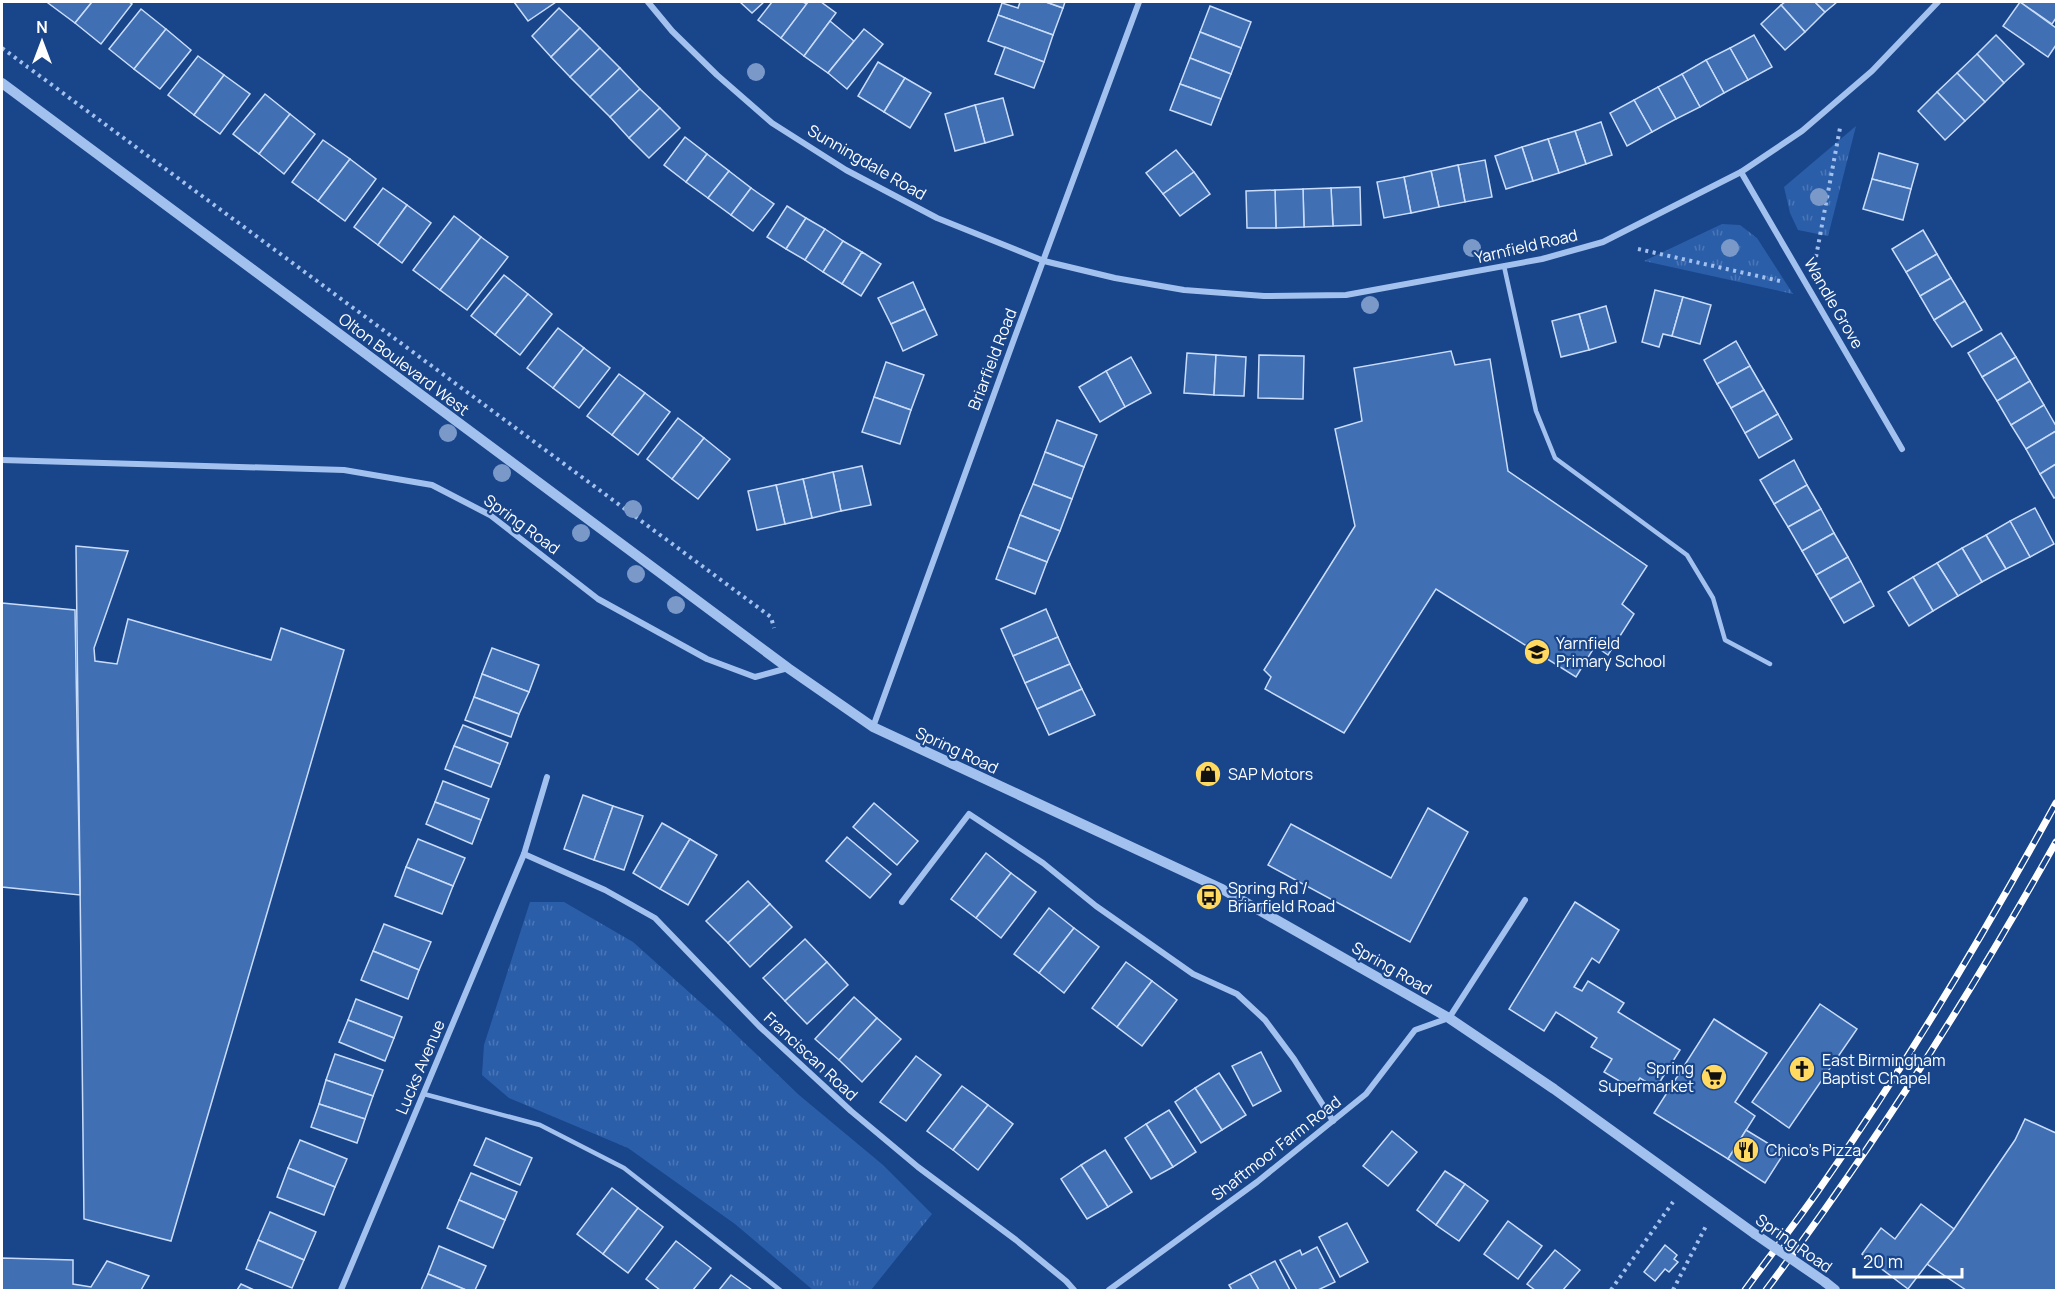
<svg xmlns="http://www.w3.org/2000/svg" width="2058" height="1292" viewBox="0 0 2058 1292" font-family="Manrope,sans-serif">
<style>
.grass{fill:url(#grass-tufts)}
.building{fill:#416fb3;stroke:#c9ddfa;stroke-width:1.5}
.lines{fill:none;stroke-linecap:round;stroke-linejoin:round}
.path{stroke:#a3c1ee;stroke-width:4;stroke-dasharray:3 4.5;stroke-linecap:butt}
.service{stroke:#a3c1ee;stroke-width:4.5}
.minor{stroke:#a3c1ee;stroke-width:6}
.tertiary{stroke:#a3c1ee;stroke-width:10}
.rail-casing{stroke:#fff;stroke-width:7}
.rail{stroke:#19458b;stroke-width:4.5;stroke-dasharray:14;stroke-linecap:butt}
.tertiary-bridge{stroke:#a3c1ee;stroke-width:10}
.tree{fill:#7a99c8}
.labels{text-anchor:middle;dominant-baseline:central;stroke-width:4.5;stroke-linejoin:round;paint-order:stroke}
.street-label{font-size:16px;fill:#fff;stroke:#19458b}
.poi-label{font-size:16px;fill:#fff;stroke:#19458b;text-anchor:start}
</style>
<defs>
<pattern id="grass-tufts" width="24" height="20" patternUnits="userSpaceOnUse" patternTransform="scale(1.5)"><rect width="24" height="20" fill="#2b5ea9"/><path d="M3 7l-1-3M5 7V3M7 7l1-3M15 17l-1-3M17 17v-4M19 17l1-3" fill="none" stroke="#4b76b6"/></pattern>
</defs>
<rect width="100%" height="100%" fill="#19458b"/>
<g class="grass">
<polygon points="1856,126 1828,236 1798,230 1790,213 1784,187"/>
<polygon points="1722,224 1740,225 1757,238 1793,294 1644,261"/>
<polygon points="530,902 564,902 633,942 728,1027 799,1095 883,1165 932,1214 871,1290 813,1290 735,1224 628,1148 509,1098 482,1075 484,1045"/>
</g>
<g class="building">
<polygon points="49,2 92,2 75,23 48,3"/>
<polygon points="92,2 129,2 132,4 101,44 75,23"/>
<polygon points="514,2 556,2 528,21"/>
<polygon points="740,2 764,2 752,13"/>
<polygon points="772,2 803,2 807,4 781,38 758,20"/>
<polygon points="808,2 821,2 836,13 804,56 781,38"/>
<polygon points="1020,2 1046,2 1063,8 1053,35 998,15 1002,3 1018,8"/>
<polygon points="1046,2 1065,2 1063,8"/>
<polygon points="1785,2 1815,2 1825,12 1805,32 1781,5"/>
<polygon points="1815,2 1837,2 1825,12"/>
<polygon points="2020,2 2056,2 2056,18 2052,24"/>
<polygon points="2020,2 2056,28 2056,45 2048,57 2003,26"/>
<polygon points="1781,5 1805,32 1785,50 1761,24"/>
<polygon points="1210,6 1251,22 1241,48 1200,32"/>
<polygon points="559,8 580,28 551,57 532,36"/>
<polygon points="141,9 166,29 134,69 109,49"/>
<polygon points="998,15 1053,35 1044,62 988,41"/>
<polygon points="830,21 854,41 828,73 804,56"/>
<polygon points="580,28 600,48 570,77 551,57"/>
<polygon points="166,29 191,50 160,89 134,69"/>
<polygon points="864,29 883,44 847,89 828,73"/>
<polygon points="1200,32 1241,48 1231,74 1190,58"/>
<polygon points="1754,35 1772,67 1748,80 1730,48"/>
<polygon points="1996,35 2024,64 2004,83 1977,54"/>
<polygon points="1005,47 1044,62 1034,88 995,74"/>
<polygon points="600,48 620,68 590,97 570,77"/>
<polygon points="1730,48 1748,80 1724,93 1706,60"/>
<polygon points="1977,54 2004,83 1985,102 1957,73"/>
<polygon points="198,56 224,75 194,115 168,95"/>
<polygon points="1190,58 1231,74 1221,99 1180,84"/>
<polygon points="1706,60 1724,93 1700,107 1682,74"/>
<polygon points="878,62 905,78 884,112 858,96"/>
<polygon points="620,68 640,89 610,117 590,97"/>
<polygon points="1957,73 1985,102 1965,121 1937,92"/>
<polygon points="1682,74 1700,107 1676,119 1658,87"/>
<polygon points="224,75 250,94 220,134 194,115"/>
<polygon points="905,78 931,93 910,128 884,112"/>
<polygon points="1180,84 1221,99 1211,125 1170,110"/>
<polygon points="1658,87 1676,119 1652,132 1634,100"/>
<polygon points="640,89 660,108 629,138 610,117"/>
<polygon points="1937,92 1965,121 1945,140 1918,111"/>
<polygon points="265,94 290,114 259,154 233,134"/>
<polygon points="1003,98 1013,135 985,143 975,105"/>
<polygon points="1634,100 1652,132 1627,146 1610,113"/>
<polygon points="975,105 985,143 955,151 945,114"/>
<polygon points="660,108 680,128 649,158 629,138"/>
<polygon points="290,114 315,134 284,174 259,154"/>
<polygon points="1601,122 1612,155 1586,164 1575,131"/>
<polygon points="1575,131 1586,164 1559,173 1548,139"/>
<polygon points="685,137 707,154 686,182 664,165"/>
<polygon points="1548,139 1559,173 1533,181 1522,147"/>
<polygon points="323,140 350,159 318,201 292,182"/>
<polygon points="1522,147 1533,181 1506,189 1495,156"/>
<polygon points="1176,150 1194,172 1163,194 1146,173"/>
<polygon points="1879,153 1918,164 1911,189 1872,179"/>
<polygon points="707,154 729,171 708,198 686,182"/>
<polygon points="350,159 376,179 345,221 318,201"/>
<polygon points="1485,160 1492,197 1465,202 1458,165"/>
<polygon points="1458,165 1465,202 1439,207 1431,171"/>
<polygon points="729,171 751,188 731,215 708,198"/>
<polygon points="1431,171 1439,207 1411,213 1404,177"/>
<polygon points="1194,172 1210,194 1180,216 1163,194"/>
<polygon points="1404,177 1411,213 1384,218 1377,182"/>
<polygon points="1872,179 1911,189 1903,220 1863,209"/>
<polygon points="1360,187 1361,225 1333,226 1331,188"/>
<polygon points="383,188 407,205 378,245 354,227"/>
<polygon points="751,188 774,204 753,231 731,215"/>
<polygon points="1331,188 1333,226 1304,227 1303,189"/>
<polygon points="1303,189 1304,227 1276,228 1275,190"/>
<polygon points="1275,190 1276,228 1247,228 1246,191"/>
<polygon points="407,205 431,223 402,263 378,245"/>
<polygon points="787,206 806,218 786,249 767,237"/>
<polygon points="454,216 481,237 440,290 413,270"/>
<polygon points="806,218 825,229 805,260 786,249"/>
<polygon points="825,229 843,241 823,272 805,260"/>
<polygon points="1923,230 1937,254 1906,272 1892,249"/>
<polygon points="481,237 508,257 467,310 440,290"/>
<polygon points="843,241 862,252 842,284 823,272"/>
<polygon points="862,252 881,264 861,296 842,284"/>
<polygon points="1937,254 1951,278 1920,296 1906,272"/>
<polygon points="504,275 528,294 495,335 471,316"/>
<polygon points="1951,278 1965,301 1934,320 1920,296"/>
<polygon points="913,282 925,309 891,324 878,298"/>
<polygon points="1655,290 1683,297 1672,336 1663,334 1659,347 1642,342"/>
<polygon points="528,294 552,314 520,355 495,335"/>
<polygon points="1683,297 1711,305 1700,344 1672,336"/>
<polygon points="1965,301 1982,330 1952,347 1934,320"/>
<polygon points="1606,306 1616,342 1589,350 1579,314"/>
<polygon points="925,309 937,335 903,351 891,324"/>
<polygon points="1579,314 1589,350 1561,357 1552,321"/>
<polygon points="558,328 584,348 553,388 527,368"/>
<polygon points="2001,333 2016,357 1982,377 1968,353"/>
<polygon points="1736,341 1750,366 1717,384 1704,360"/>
<polygon points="584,348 610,368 579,408 553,388"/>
<polygon points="1451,351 1455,365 1490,359 1508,471 1647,566 1622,604 1634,614 1608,655 1595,646 1576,677 1436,589 1344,733 1265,689 1271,677 1264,670 1355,526 1335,429 1362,421 1354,368"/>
<polygon points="1187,353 1216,355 1214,395 1184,393"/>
<polygon points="1216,355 1246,357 1244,396 1214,395"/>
<polygon points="1259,355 1304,356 1303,399 1258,398"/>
<polygon points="1131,357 1151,393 1125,407 1106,371"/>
<polygon points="2016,357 2030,381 1997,401 1982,377"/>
<polygon points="886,362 924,375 911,410 874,397"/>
<polygon points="1750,366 1764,390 1731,408 1717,384"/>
<polygon points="1106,371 1125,407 1100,422 1079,387"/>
<polygon points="619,374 645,393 612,435 587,416"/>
<polygon points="2030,381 2044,405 2011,425 1997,401"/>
<polygon points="1764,390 1778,414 1745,433 1731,408"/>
<polygon points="645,393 670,412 638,455 612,435"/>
<polygon points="874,397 911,410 900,444 862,432"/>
<polygon points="2044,405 2056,426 2056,431 2026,449 2011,425"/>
<polygon points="1778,414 1792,439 1759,458 1745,433"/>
<polygon points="678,418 704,438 672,479 647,459"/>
<polygon points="1057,420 1097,435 1084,467 1045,452"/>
<polygon points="2056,431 2056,464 2040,474 2026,449"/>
<polygon points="704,438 730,459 698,499 672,479"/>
<polygon points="1045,452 1084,467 1072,499 1033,484"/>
<polygon points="1794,460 1807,485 1774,504 1760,480"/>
<polygon points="2056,464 2056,497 2054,498 2040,474"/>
<polygon points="862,466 871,505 841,511 833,472"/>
<polygon points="833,472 841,511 812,518 803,479"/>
<polygon points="803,479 812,518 785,524 776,485"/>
<polygon points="1033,484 1072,499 1060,531 1020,515"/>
<polygon points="776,485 785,524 757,530 748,491"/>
<polygon points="1807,485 1821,509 1788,527 1774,504"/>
<polygon points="2035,508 2054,544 2030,557 2010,521"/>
<polygon points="1821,509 1834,533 1802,551 1788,527"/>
<polygon points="1020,515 1060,531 1047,562 1008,547"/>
<polygon points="2010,521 2030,557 2006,569 1986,535"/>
<polygon points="1834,533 1848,557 1816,575 1802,551"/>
<polygon points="1986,535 2006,569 1982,582 1962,548"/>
<polygon points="76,546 128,551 94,648 95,661 117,664 128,619 271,660 281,628 344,650 171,1241 84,1219"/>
<polygon points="1008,547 1047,562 1035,594 996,579"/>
<polygon points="1962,548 1982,582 1958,596 1937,563"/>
<polygon points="1848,557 1861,581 1830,599 1816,575"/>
<polygon points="1937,563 1958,596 1933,611 1913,577"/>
<polygon points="1913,577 1933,611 1909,626 1888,592"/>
<polygon points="1861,581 1874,606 1844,623 1830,599"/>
<polygon points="2,603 75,610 80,895 2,887"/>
<polygon points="1046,609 1058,637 1013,656 1001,629"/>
<polygon points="1058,637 1070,664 1025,683 1013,656"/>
<polygon points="492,648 539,665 529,692 482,674"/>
<polygon points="1070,664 1082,689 1037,709 1025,683"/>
<polygon points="482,674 529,692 519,714 474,697"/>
<polygon points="1082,689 1095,715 1049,735 1037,709"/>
<polygon points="474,697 519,714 511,737 465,720"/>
<polygon points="463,725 508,743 500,764 454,746"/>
<polygon points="454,746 500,764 491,787 445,769"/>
<polygon points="443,781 489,799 481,820 435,802"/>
<polygon points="583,795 613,806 594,860 564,849"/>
<polygon points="435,802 481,820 472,844 426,824"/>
<polygon points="874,803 918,841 897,865 853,827"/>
<polygon points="613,806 643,816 624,870 594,860"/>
<polygon points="1428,808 1468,832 1410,942 1268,865 1291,824 1391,878"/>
<polygon points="662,823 690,839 660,889 633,873"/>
<polygon points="847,837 891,874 870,898 826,861"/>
<polygon points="418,839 465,858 453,886 406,867"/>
<polygon points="690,839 717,855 688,905 660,889"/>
<polygon points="986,853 1011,873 976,918 951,899"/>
<polygon points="406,867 453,886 442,914 395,896"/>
<polygon points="1011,873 1036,892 1001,938 976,918"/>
<polygon points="748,881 770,904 728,943 706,921"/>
<polygon points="1575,902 1619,930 1599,963 1592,958 1574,987 1582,991 1588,981 1624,1003 1618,1012 1680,1050 1656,1088 1640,1078 1633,1089 1604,1072 1612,1059 1591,1047 1597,1038 1556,1012 1544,1031 1509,1009"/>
<polygon points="770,904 792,927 750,967 728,943"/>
<polygon points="1049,908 1074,928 1039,973 1014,954"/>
<polygon points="384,924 431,942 419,970 373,951"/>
<polygon points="1074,928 1099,947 1064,993 1039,973"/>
<polygon points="805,939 827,962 785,1001 763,978"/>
<polygon points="373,951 419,970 408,999 361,980"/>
<polygon points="827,962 848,985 807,1024 785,1001"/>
<polygon points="1126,962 1152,981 1117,1027 1092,1008"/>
<polygon points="1152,981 1177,1000 1142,1046 1117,1027"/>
<polygon points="854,997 877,1018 839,1060 815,1039"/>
<polygon points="356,999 402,1017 394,1038 348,1020"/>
<polygon points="1820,1004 1857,1029 1789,1128 1752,1102"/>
<polygon points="877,1018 901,1039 862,1082 839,1060"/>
<polygon points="1714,1019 1767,1053 1735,1102 1755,1116 1728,1159 1654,1113"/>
<polygon points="348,1020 394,1038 385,1061 339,1042"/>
<polygon points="1261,1052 1281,1091 1253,1106 1232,1066"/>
<polygon points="335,1054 383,1070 373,1096 326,1080"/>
<polygon points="916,1056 941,1075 906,1121 880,1102"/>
<polygon points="1219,1073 1246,1115 1222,1130 1195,1088"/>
<polygon points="326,1080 373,1096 365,1119 319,1104"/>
<polygon points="962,1086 988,1105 953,1150 927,1131"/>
<polygon points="1195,1088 1222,1130 1201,1143 1175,1102"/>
<polygon points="319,1104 365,1119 357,1143 311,1127"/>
<polygon points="988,1105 1013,1124 978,1170 953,1150"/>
<polygon points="1169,1110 1196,1152 1173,1167 1146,1124"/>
<polygon points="2025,1119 2056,1133 2056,1290 1966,1290 1927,1264 1954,1229 2015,1140"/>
<polygon points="1146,1124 1173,1167 1151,1179 1125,1138"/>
<polygon points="1746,1130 1784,1153 1765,1183 1728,1159"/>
<polygon points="1392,1131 1417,1152 1388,1186 1363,1166"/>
<polygon points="486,1138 532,1158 520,1185 474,1165"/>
<polygon points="300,1140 347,1159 335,1187 288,1168"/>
<polygon points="1105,1150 1132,1192 1108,1207 1081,1165"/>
<polygon points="1081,1165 1108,1207 1087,1219 1061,1179"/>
<polygon points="288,1168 335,1187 324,1215 277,1197"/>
<polygon points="1445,1171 1465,1184 1436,1225 1417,1210"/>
<polygon points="471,1173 517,1192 505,1220 459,1200"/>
<polygon points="1465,1184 1488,1201 1459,1241 1436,1225"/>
<polygon points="612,1188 638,1208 603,1254 577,1234"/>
<polygon points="459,1200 505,1220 493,1248 447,1228"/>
<polygon points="1921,1204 1954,1229 1908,1289 1862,1254 1881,1228 1895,1239"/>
<polygon points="638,1208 663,1227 628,1273 603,1254"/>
<polygon points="270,1212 316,1232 304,1260 258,1240"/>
<polygon points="1508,1221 1542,1246 1518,1279 1484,1254"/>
<polygon points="1347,1223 1368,1262 1340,1277 1319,1237"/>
<polygon points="258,1240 304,1260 292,1288 246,1269"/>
<polygon points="676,1241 711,1268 693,1290 660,1290 646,1279"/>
<polygon points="1665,1245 1677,1255 1674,1259 1678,1262 1669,1272 1665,1269 1655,1281 1644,1272"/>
<polygon points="439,1246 486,1266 475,1290 466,1290 428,1274"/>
<polygon points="1317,1247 1335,1282 1318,1290 1297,1290 1280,1260 1300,1250 1302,1255"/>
<polygon points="1555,1250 1580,1270 1563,1290 1535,1290 1527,1284"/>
<polygon points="2,1258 73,1260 73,1284 91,1287 107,1261 149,1276 141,1290 2,1290"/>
<polygon points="1275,1261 1290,1290 1259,1290 1250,1274"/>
<polygon points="428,1274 466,1290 421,1290"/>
<polygon points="1250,1274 1259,1290 1232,1290 1229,1285"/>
<polygon points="731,1275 752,1290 719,1290"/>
<polygon points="241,1284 254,1290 237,1290"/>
</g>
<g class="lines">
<g class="path">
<polyline points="2,48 771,617 774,628"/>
<polyline points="1638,249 1780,281"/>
<polyline points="1816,257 1840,128"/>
<polyline points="1611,1290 1673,1202"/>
<polyline points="1673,1290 1706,1226"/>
</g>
<g class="service">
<polyline points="1504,266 1536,411 1555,458 1687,555 1713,598 1725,640 1770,664"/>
<polyline points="424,1094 540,1125 624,1168 780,1290"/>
</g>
<g class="minor">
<polyline points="648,2 672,31 717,75 772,123 846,170 937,218 1044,261 1115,278 1184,290 1264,296 1346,295 1542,259 1603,242 1741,172 1802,131 1872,71 1938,2"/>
<polyline points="1741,172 1902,449"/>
<polyline points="2,460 344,470 432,485 490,515 598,599 707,659 755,677 788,668"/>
<path d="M873,727C960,485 1049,243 1139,2"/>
<polyline points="524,854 605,890 655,918 759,1026 851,1111 918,1167 1016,1240 1066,1281 1074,1290"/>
<polyline points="902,902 969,814 1043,863 1096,906 1193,974 1237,994 1265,1020 1294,1059 1333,1121"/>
<polyline points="341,1290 524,854 547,777"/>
<polyline points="1109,1290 1257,1182 1366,1094 1415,1030 1449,1018 1525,900"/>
</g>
<g class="tertiary">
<polyline points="2,83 788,668 873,727 1222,889 1449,1018 1554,1089 1755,1234"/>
<polyline points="1825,1282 1835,1290"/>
</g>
<g class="rail-casing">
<g id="rail">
<path d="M1745,1290C1769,1257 1794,1225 1818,1191C1905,1067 1983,936 2056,803"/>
<path d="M1766,1290C1873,1148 1969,997 2056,842"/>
</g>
</g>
<use href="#rail" class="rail"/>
<polyline class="tertiary-bridge" points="1755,1234 1825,1282"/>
</g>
<g class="tree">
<circle cx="756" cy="72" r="9"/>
<circle cx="1819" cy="197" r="9"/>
<circle cx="1472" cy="248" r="9"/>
<circle cx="1730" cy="248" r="9"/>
<circle cx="1370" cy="305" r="9"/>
<circle cx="448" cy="433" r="9"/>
<circle cx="502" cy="473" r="9"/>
<circle cx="633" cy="509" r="9"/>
<circle cx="581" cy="533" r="9"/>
<circle cx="636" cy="574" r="9"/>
<circle cx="676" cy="605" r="9"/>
</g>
<defs>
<g id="school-disc" transform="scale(1.35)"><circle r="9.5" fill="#ffd960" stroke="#19458b"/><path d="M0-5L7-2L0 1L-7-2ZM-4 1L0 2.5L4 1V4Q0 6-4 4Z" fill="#111"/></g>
<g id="shop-disc" transform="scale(1.35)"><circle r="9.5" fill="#ffd960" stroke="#19458b"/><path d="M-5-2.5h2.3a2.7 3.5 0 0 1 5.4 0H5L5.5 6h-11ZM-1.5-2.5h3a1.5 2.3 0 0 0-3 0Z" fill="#111"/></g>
<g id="bus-disc" transform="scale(1.35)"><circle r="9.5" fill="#ffd960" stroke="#19458b"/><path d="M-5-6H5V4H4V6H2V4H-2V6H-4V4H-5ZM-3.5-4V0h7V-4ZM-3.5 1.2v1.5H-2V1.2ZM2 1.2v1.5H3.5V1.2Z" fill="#111"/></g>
<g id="church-disc" transform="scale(1.35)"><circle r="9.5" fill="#ffd960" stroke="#19458b"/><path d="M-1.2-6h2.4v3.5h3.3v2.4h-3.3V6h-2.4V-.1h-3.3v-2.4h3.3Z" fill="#111"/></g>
<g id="supermarket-disc" transform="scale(1.35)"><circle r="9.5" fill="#ffd960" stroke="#19458b"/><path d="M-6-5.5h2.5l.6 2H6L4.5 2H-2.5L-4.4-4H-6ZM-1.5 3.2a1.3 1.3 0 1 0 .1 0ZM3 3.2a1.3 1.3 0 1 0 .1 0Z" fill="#111"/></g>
<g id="restaurant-disc" transform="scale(1.35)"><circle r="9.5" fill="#ffd960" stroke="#19458b"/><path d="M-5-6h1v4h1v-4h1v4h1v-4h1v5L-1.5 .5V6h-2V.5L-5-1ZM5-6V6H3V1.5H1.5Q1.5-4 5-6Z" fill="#111"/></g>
</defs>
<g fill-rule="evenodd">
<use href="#school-disc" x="1537" y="652"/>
<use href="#shop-disc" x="1208" y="774"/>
<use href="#bus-disc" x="1209" y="897"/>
<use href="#church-disc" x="1802" y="1069"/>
<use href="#supermarket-disc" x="1714" y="1077"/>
<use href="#restaurant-disc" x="1746" y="1150"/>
</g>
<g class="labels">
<g class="street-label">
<text transform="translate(867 162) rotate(30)">Sunningdale Road</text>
<text transform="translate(1526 246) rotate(-13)">Yarnfield Road</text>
<text transform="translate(1834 303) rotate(60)">Wandle Grove</text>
<text transform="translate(992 359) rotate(-69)">Briarfield Road</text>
<text transform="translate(404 364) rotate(37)">Olton Boulevard West</text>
<text transform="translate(522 524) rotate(36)">Spring Road</text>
<text transform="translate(957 750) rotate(25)">Spring Road</text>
<text transform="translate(1392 968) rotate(30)">Spring Road</text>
<text transform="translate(811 1056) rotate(43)">Franciscan Road</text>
<text transform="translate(420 1067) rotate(-67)">Lucks Avenue</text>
<text transform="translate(1276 1148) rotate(-38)">Shaftmoor Farm Road</text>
<text transform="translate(1794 1243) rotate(35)">Spring Road</text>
</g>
<g class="poi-label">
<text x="1556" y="643">Yarnfield<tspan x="1556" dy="18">Primary School</tspan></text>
<text x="1228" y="774">SAP Motors</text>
<text x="1228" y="888">Spring Rd /<tspan x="1228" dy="18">Briarfield Road</tspan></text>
<text x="1822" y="1060">East Birmingham<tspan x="1822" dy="18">Baptist Chapel</tspan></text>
<text x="1694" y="1068" text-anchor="end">Spring<tspan x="1694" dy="18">Supermarket</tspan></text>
<text x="1766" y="1150">Chico's Pizza</text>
</g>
</g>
<rect width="2058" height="1292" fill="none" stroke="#ffffff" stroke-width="6"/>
<g transform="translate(42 42)" stroke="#19458b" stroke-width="4.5" paint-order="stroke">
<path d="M0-4.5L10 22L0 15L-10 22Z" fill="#ffffff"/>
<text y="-9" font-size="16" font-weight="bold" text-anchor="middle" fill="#ffffff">N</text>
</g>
<path d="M1854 1268v9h108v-9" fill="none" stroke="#ffffff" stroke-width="3"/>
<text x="1863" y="1268" font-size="18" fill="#ffffff" stroke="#19458b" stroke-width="4.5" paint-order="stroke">20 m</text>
</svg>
